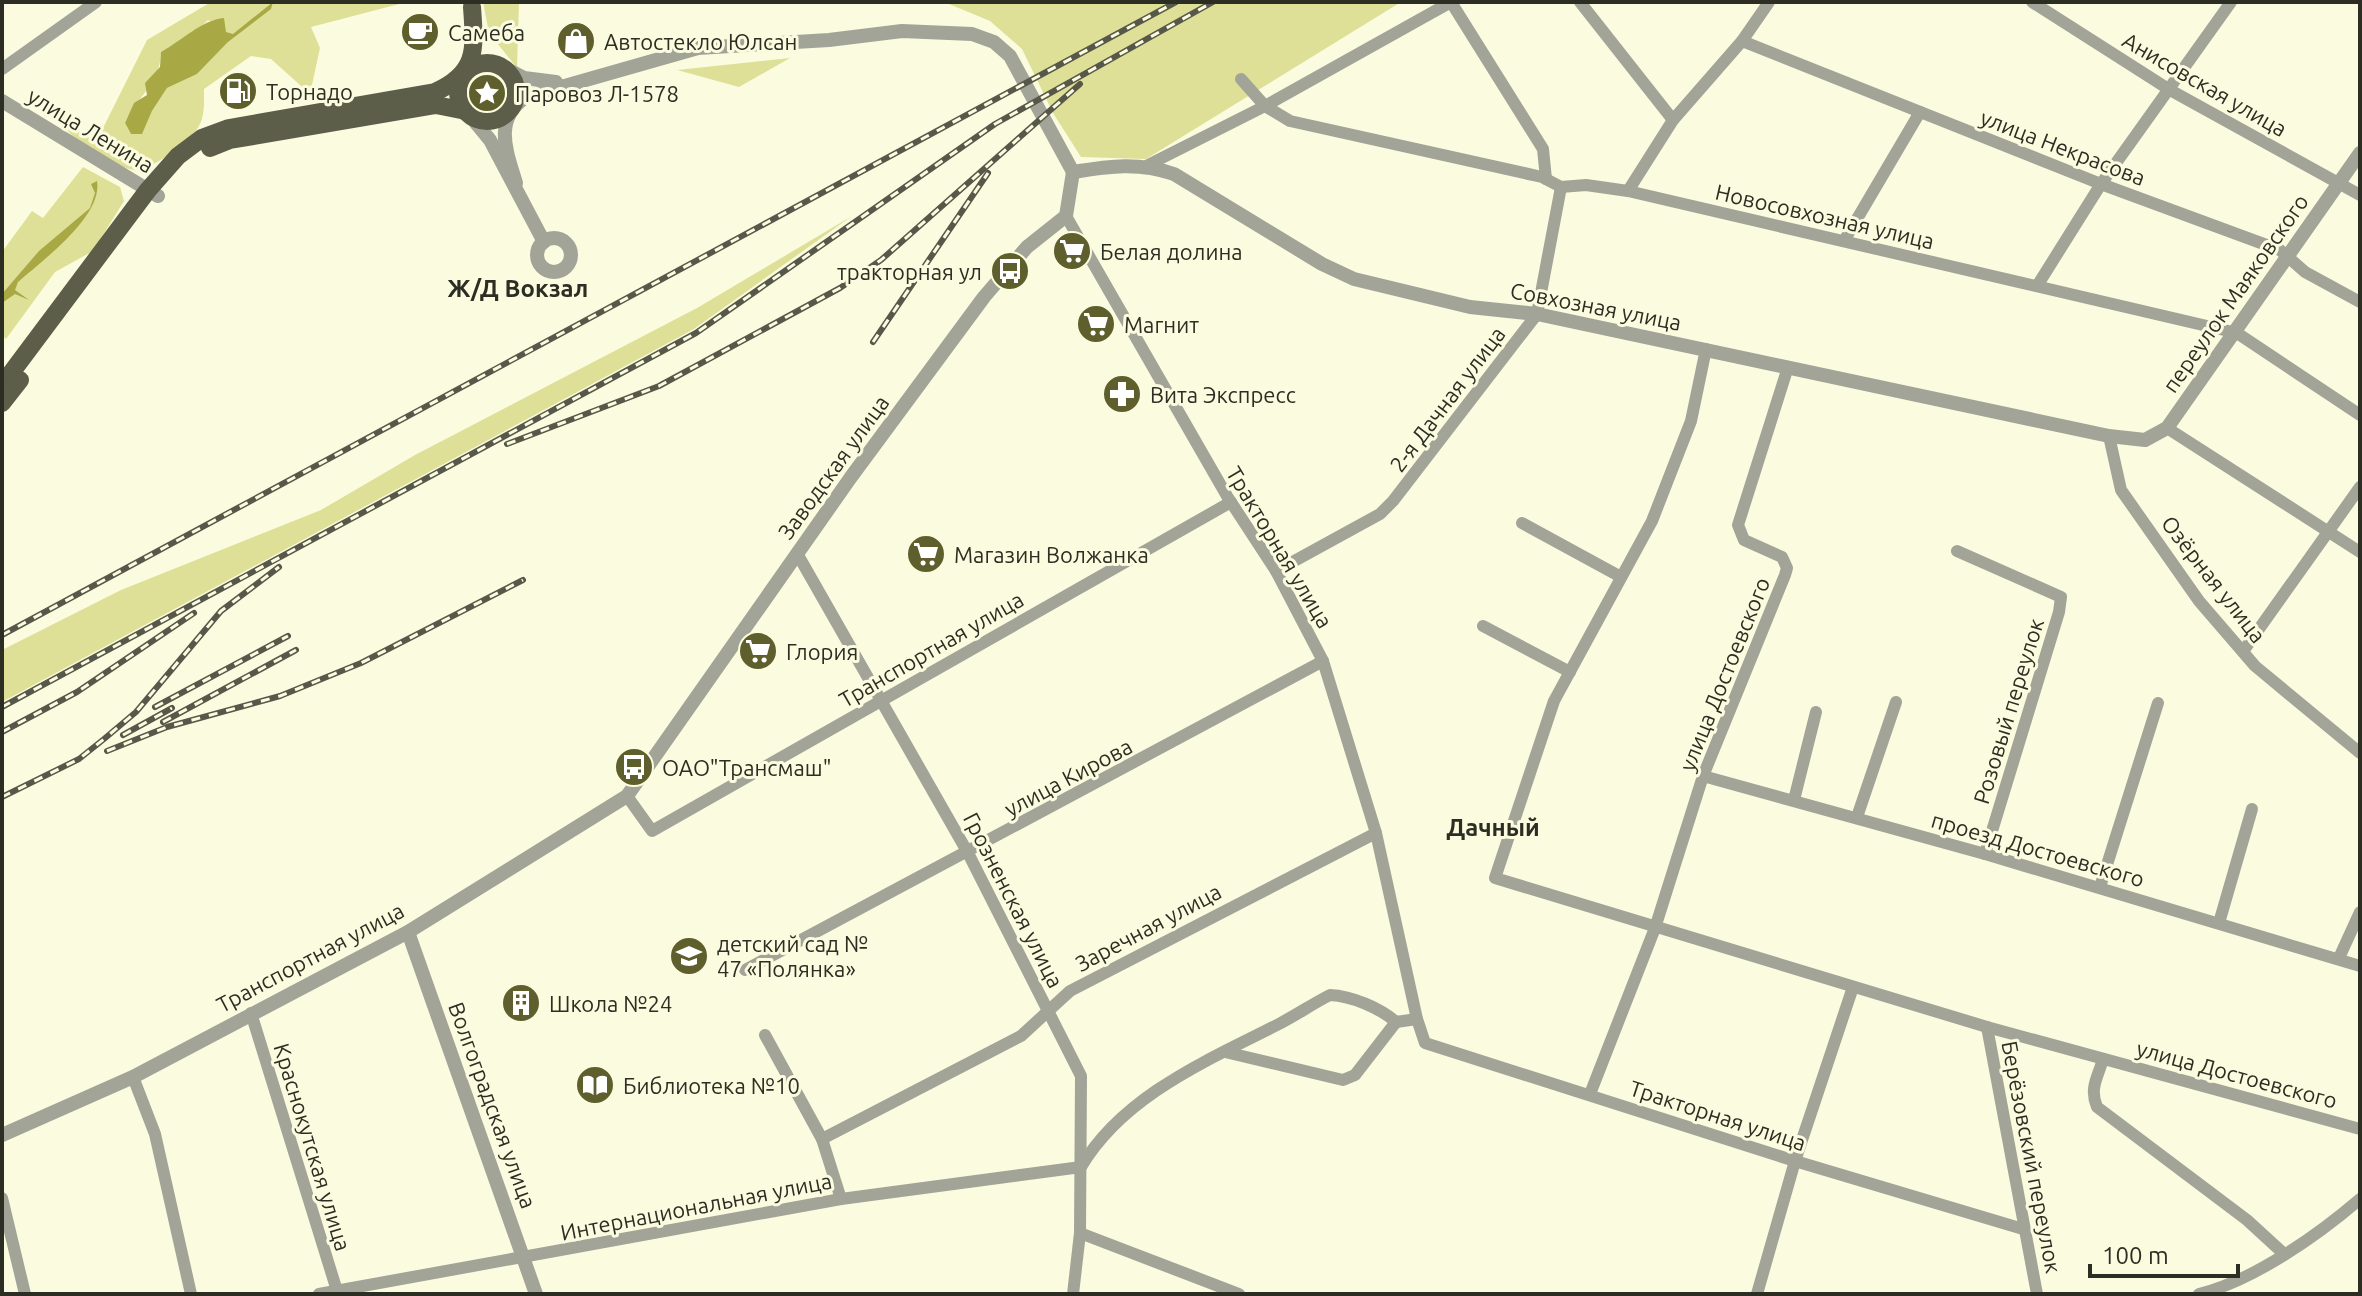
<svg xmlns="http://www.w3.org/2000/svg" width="2362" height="1296" viewBox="0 0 2362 1296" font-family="Ubuntu,sans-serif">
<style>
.green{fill:#dfe097;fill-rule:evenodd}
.water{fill:#a8a844}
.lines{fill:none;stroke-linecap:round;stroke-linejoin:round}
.minor{stroke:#a3a498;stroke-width:12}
.tertiary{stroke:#a3a498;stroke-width:14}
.primary{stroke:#5d5e49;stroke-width:18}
.rail-casing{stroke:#575849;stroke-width:6}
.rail{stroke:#fbfcdf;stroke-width:3;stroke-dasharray:9;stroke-linecap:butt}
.labels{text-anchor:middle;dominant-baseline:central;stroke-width:6;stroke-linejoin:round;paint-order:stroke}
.poi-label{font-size:22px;fill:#2d2e23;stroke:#fbfcdf;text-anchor:start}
.street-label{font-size:22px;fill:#2d2e23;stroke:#fbfcdf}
.neighbourhood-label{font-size:24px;font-weight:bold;fill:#2d2e23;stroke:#fbfcdf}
</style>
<rect width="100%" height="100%" fill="#fbfcdf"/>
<g class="green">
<path d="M211,2H407L311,27L320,48L310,94L271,59L251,56L204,89C204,102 205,115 199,126C193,139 148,173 134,170C119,168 101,155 89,147C79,141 67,134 63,122L96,142L147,40ZM208,20L226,33L228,42L197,74L167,88L152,111L142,133L131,134L125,123C137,96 160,85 161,52L194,34Z"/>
<polygon points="483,2 519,2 517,68 489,33"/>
<polygon points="944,2 1401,2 1146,159 1081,157 1053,113 1022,49 990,21"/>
<polygon points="790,58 739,87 677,70"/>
<polygon points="83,167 120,187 124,201 93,251 55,272 6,339 2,335 2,252 32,211 43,218"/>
<polygon points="852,216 694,329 2,702 2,650 121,590 321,510 415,455 697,308"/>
</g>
<g class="water">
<path d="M273,2L271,9L228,42L197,74L167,88L152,111L142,134H131L125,123L134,103L147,95L145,83L160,67L161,52C181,41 202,20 224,18L226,32L233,34Z"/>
<path d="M97,181C103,216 43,260 18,282L15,290L29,300L15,294L2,303V294L39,251L90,208L95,193L91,184Z"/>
</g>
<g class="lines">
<g class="minor">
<polyline points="1580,2 1673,120"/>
<polyline points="2032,2 2170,90 2360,195"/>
<polyline points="1742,41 2101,184 2280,250 2305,272 2360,302"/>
<polyline points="2,69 96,2"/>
<polyline points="1241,79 1265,106 1290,121 1542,177 1561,187 1586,185 1628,191 2237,333 2360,415"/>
<polyline points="1148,165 1265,106 1451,2 1543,149 1546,179"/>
<polyline points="1628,191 1673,120 1742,41 1769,2"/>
<polyline points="1066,216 1227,496 1276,571 1323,661 1376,833 1417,1019 1425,1043 1795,1161 2023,1229"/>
<polyline points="1844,241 1920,112"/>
<polyline points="2037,286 2101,184 2231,2"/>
<polyline points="1706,349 1691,421 1652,521 1554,701 1495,878 1987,1027 2360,1129"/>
<polyline points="2167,428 2360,552"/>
<polyline points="2109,436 2121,490 2199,601 2255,666 2360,753"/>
<polyline points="1522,523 1621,577"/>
<polyline points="1957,551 2061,597 2059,612 1985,854"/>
<polyline points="798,555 968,853 1081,1076 1080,1233 1073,1294"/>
<polyline points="1276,571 1380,514 1393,501 1537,314 1561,187"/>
<polyline points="1483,626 1570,672"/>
<polyline points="2244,650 2360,487"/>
<polyline points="1703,776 1985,854 2360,966"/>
<polyline points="627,796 652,831 1231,502"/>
<polyline points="1794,800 1816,712"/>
<polyline points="1857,817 1896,702"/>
<polyline points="2100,887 2158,703"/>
<polyline points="2219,923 2252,809"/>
<polyline points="2339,958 2360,912"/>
<polyline points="745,970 1323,661"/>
<polyline points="251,1013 338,1294"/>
<polyline points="1987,1027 2037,1294"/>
<polyline points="765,1035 822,1139 841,1199"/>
<polyline points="1225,1052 1343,1080 1355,1075 1396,1022"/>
<path d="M2103,1059C2098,1077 2089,1088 2097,1107L2247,1220L2283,1253"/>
<polyline points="133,1077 155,1134 191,1294"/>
<polyline points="1590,1094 1655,928 1703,776 1785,575 1787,568 1782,557 1744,540 1738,525 1788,367"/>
<polyline points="822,1139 1021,1036 1070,991 1376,833"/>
<polyline points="2,1198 25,1294"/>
<polyline points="1080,1233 1239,1294"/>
<path d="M319,1294L841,1199L1081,1167C1123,1096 1206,1061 1277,1025C1295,1016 1312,1004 1330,995C1352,996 1380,1008 1396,1022L1417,1019"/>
<polyline points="1757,1294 1795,1161 1853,987"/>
<path d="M2199,1294C2253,1281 2318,1235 2360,1199"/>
</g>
<g class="tertiary">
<polyline points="503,67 524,78 556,82"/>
<polyline points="2,101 158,196"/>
<polyline points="466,111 490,140 544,242"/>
<path d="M1073,172C1110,166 1139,162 1174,174L1322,264L1354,279L1470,307L1537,314L2109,436L2145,440L2167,428L2360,153"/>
<path d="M516,183C506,150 493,119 526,97L698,48L829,40L902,31L972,34L994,42L1010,56L1073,172"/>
<circle cx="554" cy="255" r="17"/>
<polyline points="408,932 536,1294"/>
<polyline points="2,1135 133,1077 408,932 627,796 851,477 984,297 1027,247 1066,216 1073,172"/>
</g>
<g class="primary">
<circle cx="487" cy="92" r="29"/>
<polyline points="210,148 230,140 436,105 466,111"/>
<path d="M2,385L148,190L178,156L202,138L229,128L435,92C478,73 475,49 472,7"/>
<polyline points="2,403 20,380"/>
</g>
<g class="rail-casing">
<g id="rail">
<polyline points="873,342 988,173"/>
<polyline points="507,444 659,386 840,288 881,260 1080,84"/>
<polyline points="2,635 1176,2"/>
<polyline points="2,707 696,333 995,124 1213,2"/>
<polyline points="155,707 288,636"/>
<polyline points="163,722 296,650"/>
<polyline points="2,732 77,692 194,613"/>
<polyline points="123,735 172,708"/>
<polyline points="107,751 167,727 280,696 361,663 523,580"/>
<polyline points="2,797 79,759 104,739 136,712 221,611 279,567"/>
</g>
</g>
<use href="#rail" class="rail"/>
</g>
<defs>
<g id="cafe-disc" transform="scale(2)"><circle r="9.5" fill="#5e5f2c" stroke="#fbfcdf"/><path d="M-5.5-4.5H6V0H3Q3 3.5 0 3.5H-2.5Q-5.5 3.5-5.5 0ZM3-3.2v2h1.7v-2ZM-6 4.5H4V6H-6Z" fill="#fff"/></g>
<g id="shop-disc" transform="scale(2)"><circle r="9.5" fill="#5e5f2c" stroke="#fbfcdf"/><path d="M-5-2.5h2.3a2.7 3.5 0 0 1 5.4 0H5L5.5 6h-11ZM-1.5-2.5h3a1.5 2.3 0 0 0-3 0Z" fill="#fff"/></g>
<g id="fuel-disc" transform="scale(2)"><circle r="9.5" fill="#5e5f2c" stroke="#fbfcdf"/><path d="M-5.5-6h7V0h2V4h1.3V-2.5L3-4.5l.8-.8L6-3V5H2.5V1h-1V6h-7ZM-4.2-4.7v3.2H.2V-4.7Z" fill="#fff"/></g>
<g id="sight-disc" transform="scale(2)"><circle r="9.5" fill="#5e5f2c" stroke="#fbfcdf"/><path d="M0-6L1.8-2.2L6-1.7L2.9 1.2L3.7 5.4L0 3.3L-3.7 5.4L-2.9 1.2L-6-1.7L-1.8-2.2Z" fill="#fff"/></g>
<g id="supermarket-disc" transform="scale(2)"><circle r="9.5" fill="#5e5f2c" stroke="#fbfcdf"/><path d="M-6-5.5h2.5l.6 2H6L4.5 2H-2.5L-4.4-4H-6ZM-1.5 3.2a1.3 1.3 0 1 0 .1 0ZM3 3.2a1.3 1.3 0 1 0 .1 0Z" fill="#fff"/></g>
<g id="bus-disc" transform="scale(2)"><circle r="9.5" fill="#5e5f2c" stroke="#fbfcdf"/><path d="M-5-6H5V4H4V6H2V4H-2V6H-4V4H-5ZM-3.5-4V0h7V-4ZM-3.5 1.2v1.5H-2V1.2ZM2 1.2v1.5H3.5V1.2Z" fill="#fff"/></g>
<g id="pharmacy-disc" transform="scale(2)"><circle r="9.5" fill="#5e5f2c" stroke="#fbfcdf"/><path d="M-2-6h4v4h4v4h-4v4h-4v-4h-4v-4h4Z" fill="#fff"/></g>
<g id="school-disc" transform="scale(2)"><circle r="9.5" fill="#5e5f2c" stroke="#fbfcdf"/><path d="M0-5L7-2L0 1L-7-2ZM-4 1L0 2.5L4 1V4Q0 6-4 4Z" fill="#fff"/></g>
<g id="building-disc" transform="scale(2)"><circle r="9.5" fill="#5e5f2c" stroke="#fbfcdf"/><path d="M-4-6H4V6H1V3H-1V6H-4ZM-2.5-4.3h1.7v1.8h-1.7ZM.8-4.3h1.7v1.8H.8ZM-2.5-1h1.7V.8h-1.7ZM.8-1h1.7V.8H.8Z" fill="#fff"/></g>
<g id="library-disc" transform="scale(2)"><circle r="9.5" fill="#5e5f2c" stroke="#fbfcdf"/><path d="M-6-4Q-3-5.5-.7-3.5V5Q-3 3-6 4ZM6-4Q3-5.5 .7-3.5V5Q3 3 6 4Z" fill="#fff"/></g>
</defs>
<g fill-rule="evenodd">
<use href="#cafe-disc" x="420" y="32"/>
<use href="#shop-disc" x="576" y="41"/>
<use href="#fuel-disc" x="238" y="91"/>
<use href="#sight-disc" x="487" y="93"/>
<use href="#supermarket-disc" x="1072" y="251"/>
<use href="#bus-disc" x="1010" y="271"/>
<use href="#supermarket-disc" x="1096" y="324"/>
<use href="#pharmacy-disc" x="1122" y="394"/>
<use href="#supermarket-disc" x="926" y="554"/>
<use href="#supermarket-disc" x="758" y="651"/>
<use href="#bus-disc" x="634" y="767"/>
<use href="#school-disc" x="689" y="956"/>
<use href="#building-disc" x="521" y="1003"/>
<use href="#library-disc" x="595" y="1085"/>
</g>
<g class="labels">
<g class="poi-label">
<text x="448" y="32">Самеба</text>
<text x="604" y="41">Автостекло Юлсан</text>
<text x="266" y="91">Торнадо</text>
<text x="515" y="93">Паровоз Л-1578</text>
<text x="1100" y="251">Белая долина</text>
<text x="982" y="271" text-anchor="end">тракторная ул</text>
<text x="1124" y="324">Магнит</text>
<text x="1150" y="394">Вита Экспресс</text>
<text x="954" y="554">Магазин Волжанка</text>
<text x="786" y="651">Глория</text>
<text x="662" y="767">ОАО"Трансмаш"</text>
<text x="717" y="943">детский сад №<tspan x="717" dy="25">47 «Полянка»</tspan></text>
<text x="549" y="1003">Школа №24</text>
<text x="623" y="1085">Библиотека №10</text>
</g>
<g class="street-label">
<text transform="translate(2205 84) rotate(30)">Анисовская улица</text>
<text transform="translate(91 130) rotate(31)">улица Ленина</text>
<text transform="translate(2063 147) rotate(21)">улица Некрасова</text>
<text transform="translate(1825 216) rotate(13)">Новосовхозная улица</text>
<text transform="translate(2235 293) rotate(-55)">переулок Маяковского</text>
<text transform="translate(1596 306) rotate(11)">Совхозная улица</text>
<text transform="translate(1447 399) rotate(-53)">2-я Дачная улица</text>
<text transform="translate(833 467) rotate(-54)">Заводская улица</text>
<text transform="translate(1280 547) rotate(59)">Тракторная улица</text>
<text transform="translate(2214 579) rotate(52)">Озёрная улица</text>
<text transform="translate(931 649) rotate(-30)">Транспортная улица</text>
<text transform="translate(1724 674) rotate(-68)">улица Достоевского</text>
<text transform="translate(2008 711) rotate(-73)">Розовый переулок</text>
<text transform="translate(1068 777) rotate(-28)">улица Кирова</text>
<text transform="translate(2038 849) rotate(16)">проезд Достоевского</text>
<text transform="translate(1014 900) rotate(63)">Грозненская улица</text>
<text transform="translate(1148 927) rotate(-28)">Заречная улица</text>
<text transform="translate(310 957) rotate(-28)">Транспортная улица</text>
<text transform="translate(2237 1074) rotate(15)">улица Достоевского</text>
<text transform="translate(493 1105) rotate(70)">Волгоградская улица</text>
<text transform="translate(1718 1115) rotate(18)">Тракторная улица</text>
<text transform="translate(313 1147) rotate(73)">Краснокутская улица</text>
<text transform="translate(2032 1157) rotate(79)">Берёзовский переулок</text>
<text transform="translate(696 1206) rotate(-11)">Интернациональная улица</text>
</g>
<g class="neighbourhood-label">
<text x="518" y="288">Ж/Д Вокзал</text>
<text x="1493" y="827">Дачный</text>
</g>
</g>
<rect width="2362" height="1296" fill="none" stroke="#2d2e23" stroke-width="8"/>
<path d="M2090 1264v12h148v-12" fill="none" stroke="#2d2e23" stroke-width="4"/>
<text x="2102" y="1264" font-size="24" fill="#2d2e23" stroke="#fbfcdf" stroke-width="6" paint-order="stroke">100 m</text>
</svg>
